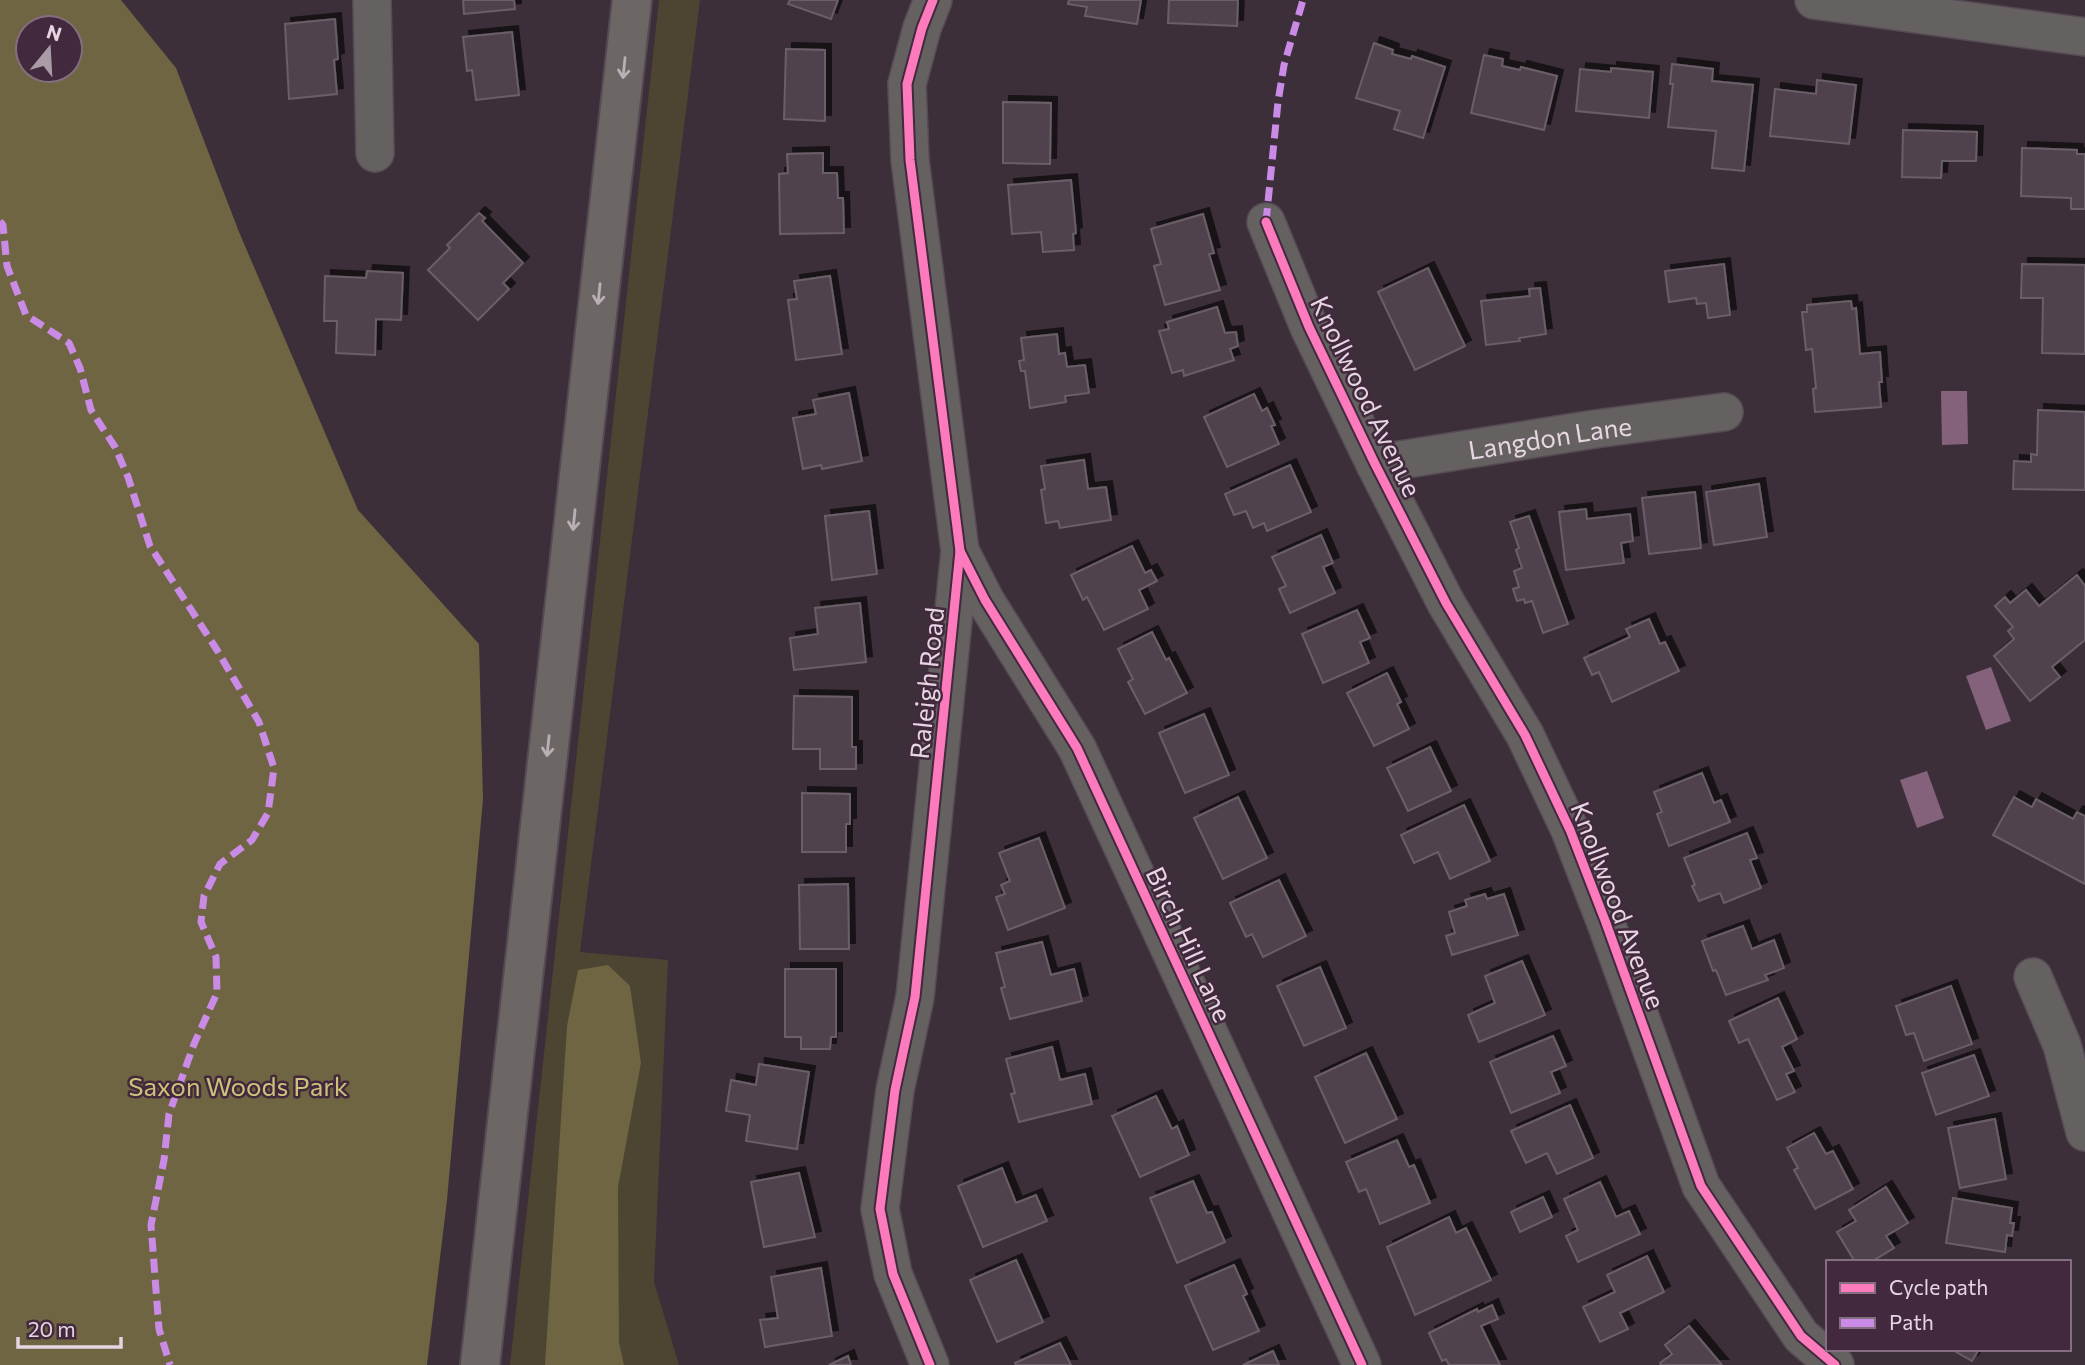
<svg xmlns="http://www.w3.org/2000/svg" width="2085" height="1365" viewBox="0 0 2085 1365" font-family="Commissioner,sans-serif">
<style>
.green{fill:#4c4531}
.forest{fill:#6f6542;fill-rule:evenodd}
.water{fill:#85627c}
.building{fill:#50434e;stroke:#6a5e67;stroke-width:2;filter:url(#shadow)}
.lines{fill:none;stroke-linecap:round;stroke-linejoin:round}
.minor-casing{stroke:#564b54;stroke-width:40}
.highway-casing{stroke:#564b54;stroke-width:42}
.minor{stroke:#656160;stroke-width:37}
.highway{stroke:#6c6765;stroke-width:38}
.quiet{stroke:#ca8be6;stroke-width:7;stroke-dasharray:14 7;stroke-linecap:butt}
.cycleway-casing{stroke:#42293d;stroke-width:13}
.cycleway{stroke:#fd7abc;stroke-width:9}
.oneway{stroke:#bbafb6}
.labels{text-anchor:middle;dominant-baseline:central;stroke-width:5;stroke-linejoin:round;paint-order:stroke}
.street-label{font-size:26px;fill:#e6d6e2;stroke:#42293d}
.park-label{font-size:26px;fill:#cfc07a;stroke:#42293d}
</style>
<defs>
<filter id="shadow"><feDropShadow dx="6" dy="-6" stdDeviation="0" flood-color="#0009"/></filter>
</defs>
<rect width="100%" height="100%" fill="#3c2f3a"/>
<polygon class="green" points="659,0 700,0 580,952 668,960 654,1282 679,1365 510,1365"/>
<g class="forest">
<path d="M0,0H121L176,68L239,232L358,510L479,644L483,799L447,1200L427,1365H0ZM28,28H70V70H28Z"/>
<polygon points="608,965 630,986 641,1063 618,1187 619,1343 624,1365 545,1365 567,1026 578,970"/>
</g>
<g class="water">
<polygon points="1941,391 1967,391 1968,444 1942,445"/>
<polygon points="1991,667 2011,721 1986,730 1966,676"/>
<polygon points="1927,771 1944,818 1917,828 1900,780"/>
</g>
<g class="building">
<polygon points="463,0 514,0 515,9 464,14"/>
<polygon points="790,0 838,0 831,19 788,4"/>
<polygon points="1069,0 1141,0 1137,24 1085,16 1087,7 1068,4"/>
<polygon points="1169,0 1238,0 1237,26 1168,23"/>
<polygon points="335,19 338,59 334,60 337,94 289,99 285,24"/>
<polygon points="512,32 519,95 476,100 472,70 467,71 463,37"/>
<polygon points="1374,43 1393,50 1392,54 1411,59 1412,56 1445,67 1423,138 1394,129 1400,111 1356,98"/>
<polygon points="786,49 825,50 825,121 784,119"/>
<polygon points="1484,55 1503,59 1502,66 1520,70 1521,67 1557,76 1544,130 1471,113"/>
<polygon points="1672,64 1713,69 1712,81 1753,85 1744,171 1712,168 1716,131 1668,127 1673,84 1670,84"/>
<polygon points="1611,68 1653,72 1649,118 1576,111 1580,69 1611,72"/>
<polygon points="1817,80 1856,85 1849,144 1770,136 1775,89 1816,94"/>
<polygon points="1003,102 1051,103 1050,164 1003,163"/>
<polygon points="1903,130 1977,132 1976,161 1942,161 1941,178 1902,177"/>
<polygon points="2022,148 2077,150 2077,154 2085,154 2085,209 2071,209 2071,198 2021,196"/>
<polygon points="823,153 823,173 837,173 838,198 843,198 844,233 780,234 779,174 788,173 787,154"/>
<polygon points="1071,180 1076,233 1073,234 1074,250 1043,252 1041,232 1012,234 1008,185"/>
<polygon points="479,213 485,218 482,221 523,263 503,283 509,289 478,320 428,270 450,248 447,245"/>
<polygon points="1203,214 1214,253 1209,254 1220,290 1165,305 1154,266 1161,264 1151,229"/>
<polygon points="1724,264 1730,315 1708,318 1706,303 1697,304 1696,298 1669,302 1665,271"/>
<polygon points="2022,264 2085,265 2085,354 2042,353 2043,298 2021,298"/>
<polygon points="1428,268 1465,346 1415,370 1378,292"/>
<polygon points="367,271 403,273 401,320 376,319 375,355 336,353 337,321 324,321 325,276 366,278"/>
<polygon points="830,276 842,354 796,360 788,300 797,299 794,281"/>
<polygon points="1540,288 1546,334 1519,338 1520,341 1486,345 1481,301 1530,296 1529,289"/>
<polygon points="1851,301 1852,309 1856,308 1860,354 1880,352 1882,382 1879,382 1881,407 1815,412 1813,389 1816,388 1812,349 1806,350 1802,312 1807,312 1807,305"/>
<polygon points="1217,307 1225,333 1236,332 1238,346 1230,349 1234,360 1184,376 1183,370 1172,373 1159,331 1169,329 1167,322"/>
<polygon points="1057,334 1059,354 1065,353 1067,367 1085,365 1089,393 1065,396 1066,402 1030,408 1025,371 1021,371 1019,361 1024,360 1021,338"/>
<polygon points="849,393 862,461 822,469 821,465 803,469 793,418 816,414 813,400"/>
<polygon points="1254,394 1262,411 1267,408 1275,425 1271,426 1279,444 1227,467 1204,417"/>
<polygon points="2038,410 2085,412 2085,490 2013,489 2014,461 2031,462 2031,454 2037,455"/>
<polygon points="1084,460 1088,489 1106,487 1111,520 1060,528 1058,521 1046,523 1041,490 1045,489 1041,466"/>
<polygon points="1290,465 1311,512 1267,531 1264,523 1253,528 1246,511 1234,515 1225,494"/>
<polygon points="1759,484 1767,537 1714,545 1706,492"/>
<polygon points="1695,492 1701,548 1649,554 1642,498"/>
<polygon points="1586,509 1587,519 1630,514 1633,541 1621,543 1624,563 1566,570 1559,512"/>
<polygon points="869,511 877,574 832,580 825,516"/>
<polygon points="1529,516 1568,624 1543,633 1532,601 1525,603 1524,599 1517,601 1513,589 1519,587 1514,571 1522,568 1516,550 1519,548 1510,522"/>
<polygon points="1321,535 1333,563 1323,567 1335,593 1290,613 1279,589 1286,586 1272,557"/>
<polygon points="1132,546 1145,573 1151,570 1157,581 1139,590 1148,609 1104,630 1087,597 1083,600 1071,575"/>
<polygon points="2077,575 2085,586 2085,640 2052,667 2060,677 2030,701 1994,656 2014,639 2008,631 2013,627 1995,606 2005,597 2010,603 2026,590 2039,606"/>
<polygon points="860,603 866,662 794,670 790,638 818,634 815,608"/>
<polygon points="1357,610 1370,638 1360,642 1369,663 1323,683 1302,634"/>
<polygon points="1649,619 1660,644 1665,642 1679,671 1612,702 1599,672 1592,675 1584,658 1630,637 1626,629"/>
<polygon points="1152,632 1166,660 1169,658 1187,693 1145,714 1128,682 1133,679 1118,649"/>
<polygon points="1387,673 1401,702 1397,704 1409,729 1374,746 1347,693"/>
<polygon points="794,696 852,697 852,747 856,747 856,769 820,769 820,749 793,749"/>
<polygon points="1204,714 1229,775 1185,793 1159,733"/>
<polygon points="1430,747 1451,791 1408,811 1387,768"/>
<polygon points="1702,773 1714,803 1721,800 1730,822 1669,846 1657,814 1662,812 1654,792"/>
<polygon points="802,793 850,794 850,824 846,824 846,852 802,852"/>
<polygon points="1238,797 1267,858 1223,879 1194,818"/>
<polygon points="2014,797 2032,807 2036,799 2073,819 2077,812 2085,816 2085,884 1993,835"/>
<polygon points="1464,805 1490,861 1450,879 1438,852 1414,863 1401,835"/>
<polygon points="1747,833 1757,858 1750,860 1761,888 1724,903 1720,893 1699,901 1692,886 1695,885 1684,858"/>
<polygon points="1039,838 1065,908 1008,930 996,897 1005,894 1001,885 1010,881 999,853"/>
<polygon points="1279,880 1306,936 1263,957 1252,934 1246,937 1230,903"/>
<polygon points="848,884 849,949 800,949 799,885"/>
<polygon points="1485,894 1487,899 1504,894 1518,935 1452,955 1446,936 1455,933 1449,912 1467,906 1465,900"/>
<polygon points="1743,926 1752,949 1774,940 1784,968 1765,975 1768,980 1726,995 1716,970 1713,971 1702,941"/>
<polygon points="1042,942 1051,975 1074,969 1082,1001 1010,1019 1001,988 1005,987 996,953"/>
<polygon points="1522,961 1545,1015 1479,1042 1468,1015 1495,1003 1485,976"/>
<polygon points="1320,967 1346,1028 1304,1046 1277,986"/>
<polygon points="785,969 836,969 836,1037 831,1037 830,1049 801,1049 801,1037 785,1037"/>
<polygon points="1951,986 1972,1044 1924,1061 1914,1033 1906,1035 1896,1006"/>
<polygon points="1778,998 1797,1039 1782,1047 1794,1071 1786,1074 1795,1092 1777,1100 1748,1039 1739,1043 1729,1021"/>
<polygon points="1553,1036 1566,1066 1551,1072 1560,1093 1511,1113 1490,1062"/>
<polygon points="1052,1047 1060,1080 1085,1074 1092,1104 1019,1122 1011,1094 1015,1093 1006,1059"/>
<polygon points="1366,1053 1397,1119 1345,1143 1315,1077"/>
<polygon points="1974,1055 1989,1096 1936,1115 1922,1073"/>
<polygon points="759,1064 809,1072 797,1149 746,1141 750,1115 726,1111 731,1080 756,1085"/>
<polygon points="1156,1096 1172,1129 1177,1126 1189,1155 1140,1177 1112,1116"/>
<polygon points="1570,1105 1593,1158 1557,1174 1547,1153 1526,1163 1511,1131"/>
<polygon points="1995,1119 2006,1179 1960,1188 1948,1128"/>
<polygon points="1814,1133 1826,1154 1833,1151 1853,1189 1815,1209 1794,1170 1798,1168 1787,1148"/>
<polygon points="1397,1140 1409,1167 1414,1165 1430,1203 1380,1224 1366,1189 1359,1192 1346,1162"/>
<polygon points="1002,1168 1016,1203 1036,1195 1047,1221 983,1247 958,1186"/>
<polygon points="799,1173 815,1237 764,1247 751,1182"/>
<polygon points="1193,1181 1207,1213 1212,1212 1225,1242 1177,1263 1150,1198"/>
<polygon points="1600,1182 1616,1217 1629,1211 1640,1234 1578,1262 1566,1236 1578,1230 1564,1199"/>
<polygon points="1886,1187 1908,1223 1886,1236 1894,1248 1871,1262 1855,1262 1837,1232 1856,1221 1849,1210"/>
<polygon points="1543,1197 1552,1217 1520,1232 1511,1212"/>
<polygon points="1953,1198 2012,1208 2010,1223 2014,1223 2012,1236 2007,1235 2005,1252 1946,1243"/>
<polygon points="1449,1217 1456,1233 1466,1228 1491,1280 1415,1315 1387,1247"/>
<polygon points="1647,1256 1664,1292 1620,1313 1628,1329 1600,1342 1583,1307 1615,1292 1607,1275"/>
<polygon points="1016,1260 1043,1322 997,1342 970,1280"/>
<polygon points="1234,1265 1247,1294 1243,1296 1259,1331 1213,1350 1185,1286"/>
<polygon points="821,1268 832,1336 765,1347 760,1320 778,1318 771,1277"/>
<polygon points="1492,1305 1498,1319 1481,1326 1500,1365 1449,1365 1446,1359 1442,1361 1429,1333 1477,1309 1478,1312"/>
<polygon points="1689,1326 1722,1365 1661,1365 1660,1363 1672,1354 1665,1345"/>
<polygon points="1060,1343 1071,1365 1016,1365 1015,1363"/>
<polygon points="1951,1349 1979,1349 1972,1361"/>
<polygon points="1273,1351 1279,1365 1243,1365"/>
<polygon points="848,1356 851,1365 829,1365"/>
</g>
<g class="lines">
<g class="minor-casing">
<g id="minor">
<polyline points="372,0 375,153"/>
<polyline points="1814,0 2085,37"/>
<polyline points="1266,222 1309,327 1375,464 1446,603 1525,735 1570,830 1606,923 1701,1186 1801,1336 1835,1365"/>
<path id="s1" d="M1375,464L1595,429L1724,412"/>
<polyline points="960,551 985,600 1077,748 1362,1365"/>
<polyline points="2033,977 2062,1045 2085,1132"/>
<polyline points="930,1365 893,1274 880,1209 895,1090 915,997 960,551 910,160 907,84 922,28 933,0"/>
</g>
</g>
<g class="highway-casing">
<polyline id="highway" points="480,1365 632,0"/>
</g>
<use href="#minor" class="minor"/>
<use href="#highway" class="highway"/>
<g class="quiet">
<polyline points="0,221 3,225 7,266 26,315 69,343 80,368 91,410 115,447 128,477 150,546 217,650 259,722 274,768 268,813 252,840 220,864 204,896 201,922 216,957 217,993 194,1044 169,1114 164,1160 151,1225 159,1329 170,1365"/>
<polyline points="1266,222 1278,102 1284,65 1303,0"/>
</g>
<g class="cycleway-casing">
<g id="cycleway">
<polyline points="1266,222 1309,327 1375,464 1446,603 1525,735 1570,830 1606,923 1701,1186 1801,1336 1835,1365"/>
<polyline points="960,551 985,600 1077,748 1362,1365"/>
<polyline points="930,1365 893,1274 880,1209 895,1090 915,997 960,551 910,160 907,84 922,28 933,0"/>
</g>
</g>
<use href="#cycleway" class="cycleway"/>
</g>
<defs><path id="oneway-shaft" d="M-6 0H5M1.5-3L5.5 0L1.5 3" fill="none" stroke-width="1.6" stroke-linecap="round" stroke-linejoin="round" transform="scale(1.75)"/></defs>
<g class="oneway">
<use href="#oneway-shaft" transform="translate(624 68) rotate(96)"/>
<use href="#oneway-shaft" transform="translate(599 294) rotate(96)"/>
<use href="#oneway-shaft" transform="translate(574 520) rotate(96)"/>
<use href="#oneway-shaft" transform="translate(548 746) rotate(96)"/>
</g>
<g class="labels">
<g class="street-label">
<text transform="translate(1367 396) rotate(64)">Knollwood Avenue</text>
<text stroke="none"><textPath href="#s1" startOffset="177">Langdon Lane</textPath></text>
<text transform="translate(926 683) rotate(-84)">Raleigh Road</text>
<text transform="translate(1619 905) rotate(69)">Knollwood Avenue</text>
<text transform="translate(1190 944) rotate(65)">Birch Hill Lane</text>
</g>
<g class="park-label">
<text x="238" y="1085">Saxon Woods Park</text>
</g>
</g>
<rect x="1826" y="1260" width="245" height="91" fill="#42293d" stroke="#846e7f" stroke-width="2"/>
<rect x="1840" y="1283" width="35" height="10" fill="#fd7abc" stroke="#846e7f" stroke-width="2"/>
<text x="1889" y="1295" font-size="21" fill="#e6d6e2">Cycle path</text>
<rect x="1840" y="1318" width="35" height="10" fill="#ca8be6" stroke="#846e7f" stroke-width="2"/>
<text x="1889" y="1330" font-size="21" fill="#e6d6e2">Path</text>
<g transform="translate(49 49) rotate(18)"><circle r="33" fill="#42293d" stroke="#846e7f" stroke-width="2"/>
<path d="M0-5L12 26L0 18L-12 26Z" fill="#aa9ca7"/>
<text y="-10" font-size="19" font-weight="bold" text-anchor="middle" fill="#e6d6e2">N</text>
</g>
<path d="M18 1337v10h103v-10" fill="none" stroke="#e6d6e2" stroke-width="3.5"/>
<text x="28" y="1337" font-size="21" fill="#e6d6e2" stroke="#42293d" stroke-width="5" paint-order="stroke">20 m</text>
</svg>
